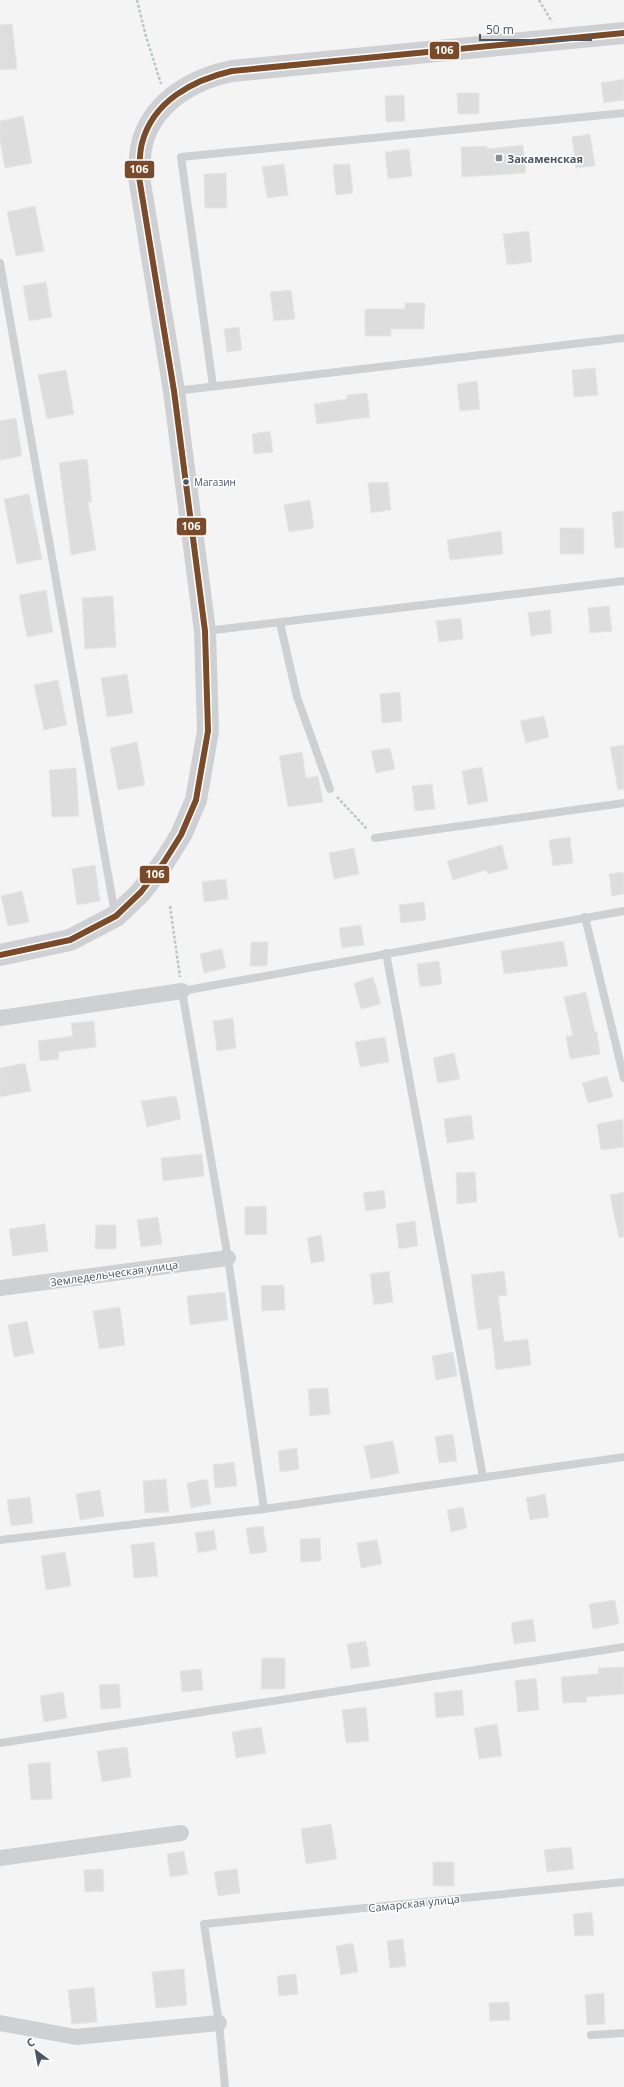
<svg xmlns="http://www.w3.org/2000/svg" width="624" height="2087" viewBox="0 0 624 2087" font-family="'Open Sans',sans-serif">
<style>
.building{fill:#ddddde;stroke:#e5e6e7}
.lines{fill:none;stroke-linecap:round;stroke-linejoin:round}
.path{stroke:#bcc7c4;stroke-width:2.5;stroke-dasharray:3 2;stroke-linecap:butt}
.lane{stroke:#ced0d2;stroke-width:8}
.street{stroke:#ced0d2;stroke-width:16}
.secondary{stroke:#ced0d4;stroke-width:22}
.bus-1-casing{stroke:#fff;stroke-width:9}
.bus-1{stroke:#7a4b2a;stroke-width:6}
.poi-dot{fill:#868d94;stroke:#fff;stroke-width:1.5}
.bus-dot{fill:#4a5661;stroke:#fff;stroke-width:1.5}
.labels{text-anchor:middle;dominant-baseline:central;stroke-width:3;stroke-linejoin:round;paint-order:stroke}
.bus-label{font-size:10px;fill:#4a5661;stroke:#fff;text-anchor:start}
.poi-label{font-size:11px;font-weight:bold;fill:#4a5661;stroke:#fff;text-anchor:start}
.street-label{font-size:11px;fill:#4a5661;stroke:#fff}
.line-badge{stroke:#fff;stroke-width:1.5}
.badge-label{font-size:11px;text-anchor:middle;font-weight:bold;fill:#fff}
</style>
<rect width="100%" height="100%" fill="#f4f4f4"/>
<g class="building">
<polygon points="12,24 17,69 0,70 0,25"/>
<polygon points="624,79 624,100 604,103 601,83"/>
<polygon points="457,93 479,93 479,114 458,114"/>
<polygon points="404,95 405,121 386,122 385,96"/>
<polygon points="23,116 32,163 5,168 0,141 0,121"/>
<polygon points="590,134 595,166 576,168 572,137"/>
<polygon points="523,145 526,173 462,177 461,147 487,146 487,149"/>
<polygon points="409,149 412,176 388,179 385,152"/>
<polygon points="284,164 288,195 267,198 262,167"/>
<polygon points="350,164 353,193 336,195 333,165"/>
<polygon points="226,173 227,208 205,208 204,174"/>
<polygon points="35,206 44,251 16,256 7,212"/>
<polygon points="529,231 532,262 507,265 503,234"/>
<polygon points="46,282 52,317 29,321 23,286"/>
<polygon points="291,290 295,319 274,321 270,292"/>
<polygon points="405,303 425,303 424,329 391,329 391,336 365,336 365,309 405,309"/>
<polygon points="239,327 242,350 227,352 224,329"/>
<polygon points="595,368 598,395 574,397 572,370"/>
<polygon points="66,370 74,414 47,419 38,375"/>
<polygon points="477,381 480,409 460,411 457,384"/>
<polygon points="367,393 370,417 317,424 314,404 347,399 347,395"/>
<polygon points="16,418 22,456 0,460 0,421"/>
<polygon points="270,431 273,452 254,454 252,434"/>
<polygon points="87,459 92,502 88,502 96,550 71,555 59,463"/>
<polygon points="388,482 391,510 371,513 368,483"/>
<polygon points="29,494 42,559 17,564 4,499"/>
<polygon points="310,500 314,528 289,532 284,505"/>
<polygon points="624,511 624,548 615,548 612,512"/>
<rect x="560" y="528" width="24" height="26"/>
<polygon points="501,531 503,554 450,560 447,540"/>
<polygon points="46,590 53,632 27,637 19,595"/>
<polygon points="113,596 116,647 85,649 82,598"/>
<polygon points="609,606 612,631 590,633 588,608"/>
<polygon points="550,610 552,633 531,636 528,613"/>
<polygon points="461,618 463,639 439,642 436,621"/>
<polygon points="127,674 133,713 107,717 101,678"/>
<polygon points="58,680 67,725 44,730 34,685"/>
<polygon points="400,692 402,721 382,723 380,694"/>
<polygon points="544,716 549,737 526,743 520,721"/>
<polygon points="137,742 145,785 118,790 110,748"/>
<polygon points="624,745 624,789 618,790 610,747"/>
<polygon points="390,748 395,769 376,773 371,751"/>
<polygon points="302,752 306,778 318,776 323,802 288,807 279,756"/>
<polygon points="482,767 488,801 468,805 462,771"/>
<polygon points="76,768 79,816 52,817 49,770"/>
<polygon points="432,784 435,809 415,811 412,786"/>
<polygon points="570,837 573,863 553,866 549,840"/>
<polygon points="502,845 508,869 488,874 486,870 453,880 447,861"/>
<polygon points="354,848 359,874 334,879 329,853"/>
<polygon points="95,865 100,901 77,905 72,869"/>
<polygon points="624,872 624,894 612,896 609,874"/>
<polygon points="226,879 228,899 204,902 202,882"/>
<polygon points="22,891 29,922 8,926 1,896"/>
<polygon points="424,902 426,920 401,923 399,905"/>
<polygon points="361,925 364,945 342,948 339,928"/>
<polygon points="563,941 568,966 504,974 501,951"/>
<polygon points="251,942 268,942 267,966 250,966"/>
<polygon points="222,949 226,968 204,973 200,954"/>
<polygon points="439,961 442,984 420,987 417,964"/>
<polygon points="373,977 381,1004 361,1009 354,983"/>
<polygon points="586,992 595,1032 597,1032 600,1054 570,1059 566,1036 573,1036 564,997"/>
<polygon points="233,1018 236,1048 217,1051 213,1021"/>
<polygon points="94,1021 96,1047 58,1052 59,1059 40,1061 38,1041 73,1036 71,1023"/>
<polygon points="385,1037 389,1062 360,1067 355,1042"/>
<polygon points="454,1053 460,1079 438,1083 433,1058"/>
<polygon points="25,1063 31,1091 0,1097 0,1068"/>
<polygon points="607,1076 613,1097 588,1103 582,1083"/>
<polygon points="176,1096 181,1119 147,1127 141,1101"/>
<polygon points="471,1115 474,1139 447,1143 444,1119"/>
<polygon points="623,1119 624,1147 601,1150 597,1124"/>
<polygon points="202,1154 204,1176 163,1181 161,1158"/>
<polygon points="475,1172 477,1202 457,1204 456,1173"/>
<polygon points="384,1190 386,1208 366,1211 363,1193"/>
<polygon points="624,1192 624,1237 619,1238 610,1195"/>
<polygon points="266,1206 267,1234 245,1235 245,1207"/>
<polygon points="158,1217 162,1244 141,1247 137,1220"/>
<polygon points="415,1221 418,1246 399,1249 396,1224"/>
<polygon points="45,1224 48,1251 13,1256 9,1229"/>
<polygon points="96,1225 116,1225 116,1249 95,1249"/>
<polygon points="321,1235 325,1261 311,1263 307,1238"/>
<polygon points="389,1271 393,1302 374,1305 370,1274"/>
<polygon points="504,1271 507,1295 498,1296 504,1342 528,1339 531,1365 496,1370 491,1328 478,1330 471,1275"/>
<polygon points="284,1285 285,1310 262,1311 261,1286"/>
<polygon points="225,1292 228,1320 190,1325 187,1296"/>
<polygon points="120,1307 125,1345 99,1349 93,1311"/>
<polygon points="27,1321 34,1353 14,1357 8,1325"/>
<polygon points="453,1352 457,1376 436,1380 432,1356"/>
<polygon points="328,1388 330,1414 310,1416 308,1389"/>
<polygon points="453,1434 457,1461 439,1463 435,1437"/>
<polygon points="393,1441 399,1473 371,1479 364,1446"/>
<polygon points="297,1448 299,1469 280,1472 278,1451"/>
<polygon points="234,1462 237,1486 215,1488 213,1465"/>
<polygon points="166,1479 169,1512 145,1513 143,1481"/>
<polygon points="207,1479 211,1504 191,1508 187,1483"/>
<polygon points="100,1490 104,1516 80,1520 76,1494"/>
<polygon points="545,1494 549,1517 530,1520 526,1498"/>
<polygon points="30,1497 33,1523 11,1526 7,1500"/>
<polygon points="463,1507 467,1528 451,1532 447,1510"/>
<polygon points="263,1526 267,1552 250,1554 246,1528"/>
<polygon points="214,1530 217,1549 198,1553 195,1533"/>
<polygon points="320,1538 321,1561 301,1562 300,1539"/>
<polygon points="377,1540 382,1564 361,1568 357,1543"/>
<polygon points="154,1542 158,1576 134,1578 131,1545"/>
<polygon points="65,1552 71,1586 46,1590 41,1556"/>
<polygon points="615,1600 619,1624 593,1629 589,1604"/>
<polygon points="533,1619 536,1641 514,1644 511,1623"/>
<polygon points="366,1641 370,1666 351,1669 347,1644"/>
<polygon points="262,1658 285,1658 285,1689 261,1689"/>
<polygon points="624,1667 624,1694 586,1697 587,1702 563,1703 561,1677 599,1674 598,1668"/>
<polygon points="201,1669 203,1690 182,1692 180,1671"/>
<polygon points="536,1678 539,1710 518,1712 515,1681"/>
<polygon points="119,1684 121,1708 101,1709 99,1685"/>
<polygon points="462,1690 464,1715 436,1718 434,1693"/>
<polygon points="63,1692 67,1718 44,1722 40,1696"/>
<polygon points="366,1707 369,1741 346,1743 342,1710"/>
<polygon points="497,1724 502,1756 479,1759 474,1728"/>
<polygon points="261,1727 266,1753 236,1758 232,1732"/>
<polygon points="127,1747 131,1777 102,1782 97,1751"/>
<polygon points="50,1762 52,1799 31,1800 28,1764"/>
<polygon points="331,1824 337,1859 306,1864 301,1829"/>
<polygon points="571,1847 574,1869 547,1872 544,1850"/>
<polygon points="184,1851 188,1874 170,1877 167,1854"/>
<rect x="433" y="1862" width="21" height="24"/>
<polygon points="103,1869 104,1891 85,1892 84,1870"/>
<polygon points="237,1869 240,1893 218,1896 214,1872"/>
<polygon points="592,1912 594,1935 575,1936 573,1914"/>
<polygon points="403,1939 406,1966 390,1968 387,1941"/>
<polygon points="353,1943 358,1972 341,1975 336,1946"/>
<polygon points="184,1969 187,2005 156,2008 152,1972"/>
<polygon points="296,1974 298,1994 279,1996 277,1976"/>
<polygon points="94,1987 97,2022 72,2024 68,1990"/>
<polygon points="604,1993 605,2024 587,2025 585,1995"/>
<polygon points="509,2002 510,2020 490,2021 489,2003"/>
</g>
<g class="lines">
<g class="path">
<polyline points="137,0 145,33 161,84"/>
<polyline points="539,0 552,22"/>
<polyline points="337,797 368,830"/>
<polyline points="170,906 180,977"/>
</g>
<g class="lane">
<polyline points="0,263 115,914"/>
<polyline points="213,386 181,157 624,113"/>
<polyline points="175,391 624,338"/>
<polyline points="280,623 297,697 330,789"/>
<polyline points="206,631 624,581"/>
<polyline points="375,838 624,803"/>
<polyline points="585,917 624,1078"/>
<polyline points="386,953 483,1477"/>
<polyline points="264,1509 228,1258 182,991 624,911"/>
<polyline points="0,1540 264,1509 624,1457"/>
<polyline points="0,1743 624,1647"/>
<polyline points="591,2035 624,2033"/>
<polyline points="225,2087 219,2023 204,1924 624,1882"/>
</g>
<g class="street">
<polyline points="0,1018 182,991"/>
<polyline points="0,1288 228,1258"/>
<polyline points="0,1858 181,1833"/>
<polyline points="0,2023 76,2037 219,2023"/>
</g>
<path class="secondary" d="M0,955L70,940L116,916L141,892L164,862L181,835L196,800L208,731L205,631L174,391L139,177C140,164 139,149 144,137C157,100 195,78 232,71L624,33"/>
<g class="bus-1-casing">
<path id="bus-1" d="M0,955L70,940L116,916L141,892L164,862L181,835L196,800L208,731L205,631L174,391L139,177C140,166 139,154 142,143C153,101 193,80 232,71L624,33"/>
</g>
<use href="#bus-1" class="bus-1"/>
</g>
<rect class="poi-dot" x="495" y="154" width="8" height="8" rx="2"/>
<circle class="bus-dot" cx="186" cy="482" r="3.5"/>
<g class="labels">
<g class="bus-label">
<text x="194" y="482">Магазин</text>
</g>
<g class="poi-label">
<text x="507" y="158">Закаменская</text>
</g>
<g class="street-label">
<text transform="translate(114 1273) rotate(-8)">Земледельческая улица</text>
<text transform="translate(414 1903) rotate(-6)">Самарская улица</text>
</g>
</g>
<g class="line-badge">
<rect x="429" y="41" width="31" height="19" rx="4" fill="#7a4b2a"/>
<rect x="124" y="160" width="31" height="19" rx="4" fill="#7a4b2a"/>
<rect x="176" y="517" width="31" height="19" rx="4" fill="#7a4b2a"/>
<rect x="139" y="865" width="31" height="19" rx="4" fill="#7a4b2a"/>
</g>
<g class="badge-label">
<text x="444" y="54">106</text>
<text x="139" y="173">106</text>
<text x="191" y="530">106</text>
<text x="155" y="878">106</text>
</g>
<g transform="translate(36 2051) rotate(328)" stroke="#ffffff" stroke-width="3" paint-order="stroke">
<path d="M0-3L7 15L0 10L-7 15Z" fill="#4a5661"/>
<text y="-6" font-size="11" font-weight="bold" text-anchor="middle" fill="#4a5661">С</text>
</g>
<path d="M480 34v6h111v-6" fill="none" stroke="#4a5661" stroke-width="2"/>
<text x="486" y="34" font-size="12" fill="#4a5661" stroke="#ffffff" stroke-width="3" paint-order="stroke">50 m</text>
</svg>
